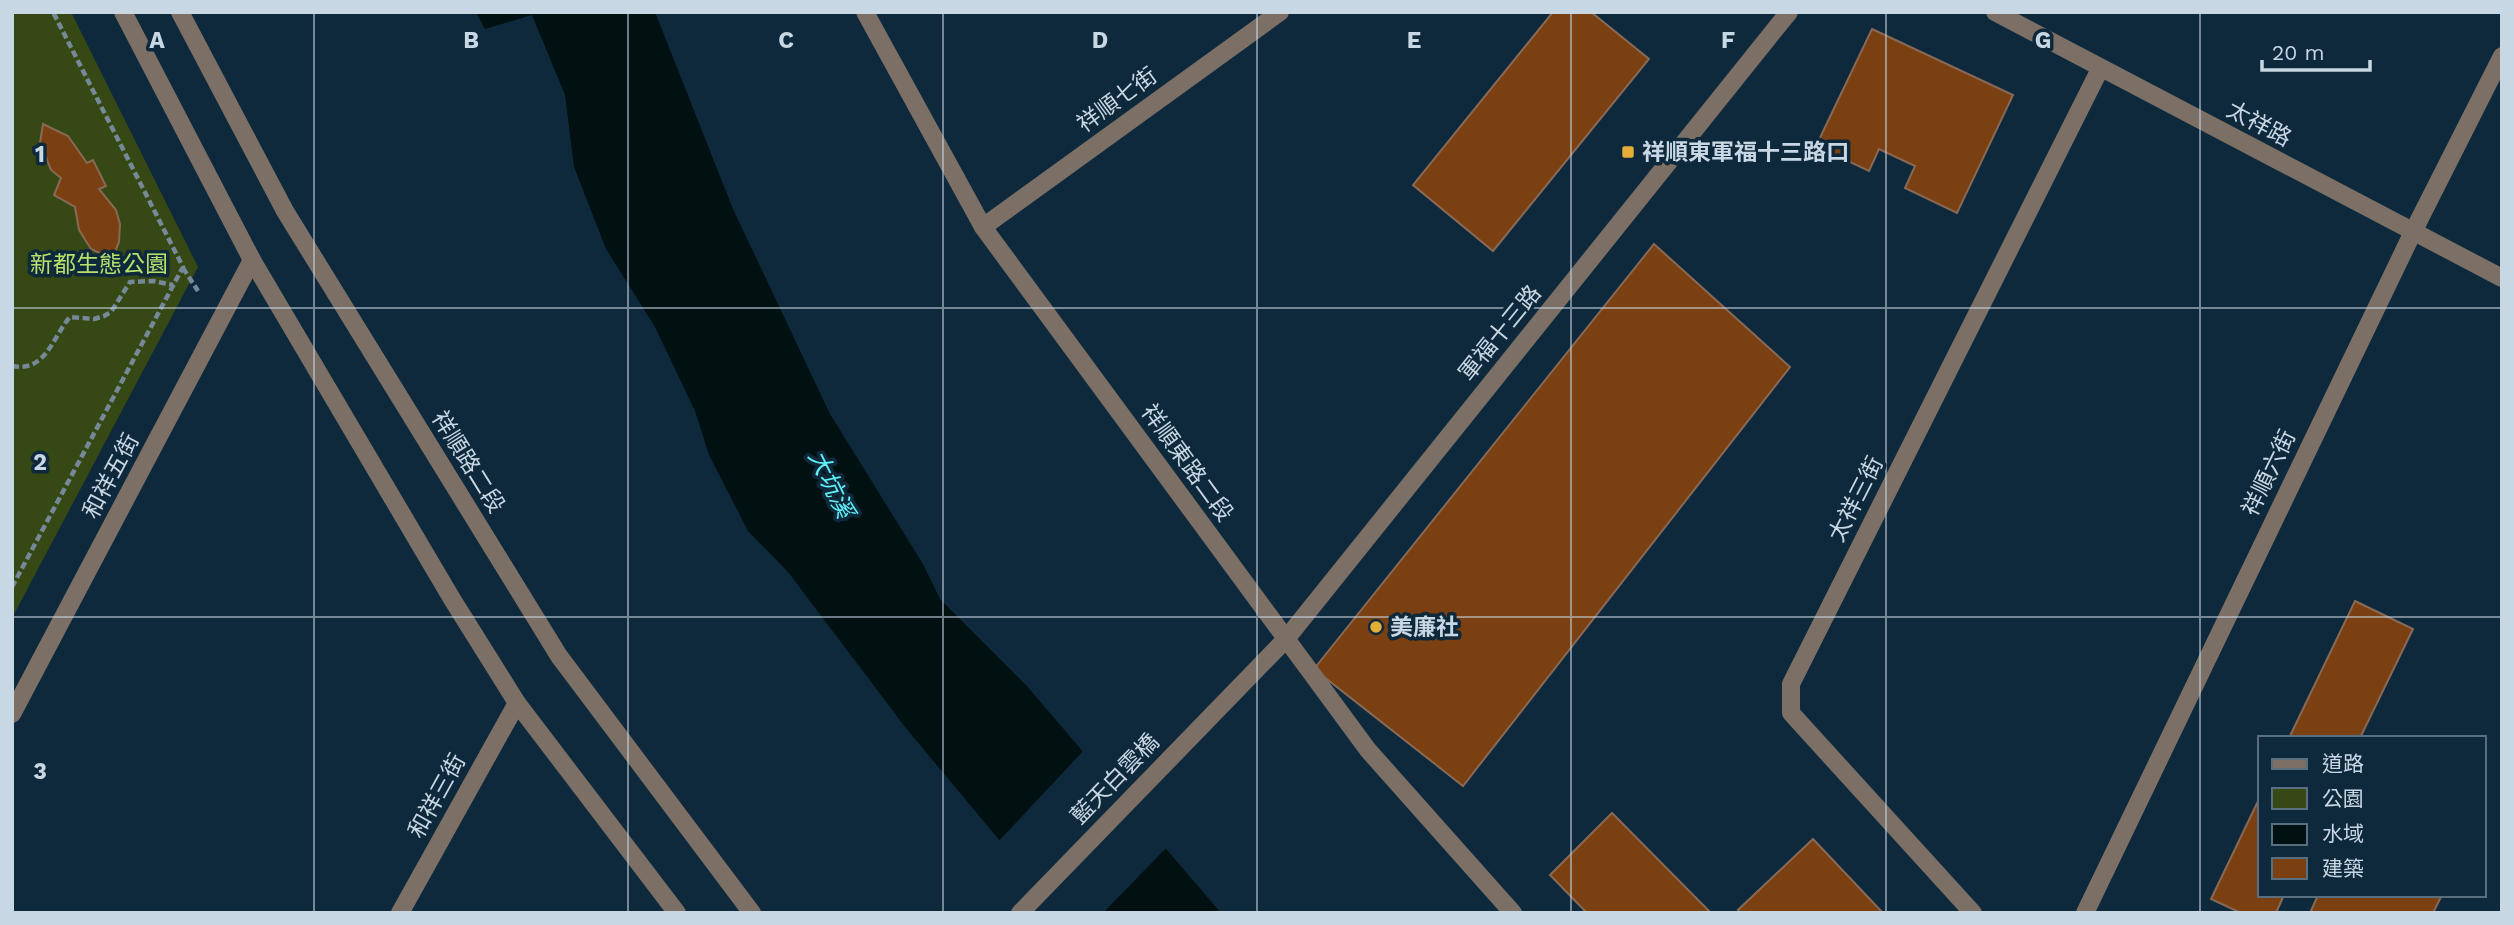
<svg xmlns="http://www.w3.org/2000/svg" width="2514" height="925" viewBox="0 0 2514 925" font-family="'Work Sans','Noto Sans TC',sans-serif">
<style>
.green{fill:#364814}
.water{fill:#011112}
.pier{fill:#0f293c}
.building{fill:#7b4011;stroke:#876956;stroke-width:2}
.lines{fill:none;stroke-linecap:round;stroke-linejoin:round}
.path{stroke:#758998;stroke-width:4.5;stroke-dasharray:7 3.5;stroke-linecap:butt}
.minor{stroke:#7c7066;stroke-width:18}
.grid{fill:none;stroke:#c8d7e4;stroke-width:2;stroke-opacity:0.55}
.poi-dot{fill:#e4ad35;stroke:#0f293c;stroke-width:2.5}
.labels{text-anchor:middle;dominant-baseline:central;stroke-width:7;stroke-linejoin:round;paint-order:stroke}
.street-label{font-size:23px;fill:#c8d7e4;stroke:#0f293c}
.poi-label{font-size:23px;font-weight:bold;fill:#c8d7e4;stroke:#0f293c;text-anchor:start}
.park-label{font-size:23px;fill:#b6e06a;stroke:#0f293c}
.water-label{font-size:24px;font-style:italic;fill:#60f1f7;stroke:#0f293c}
.grid-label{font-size:23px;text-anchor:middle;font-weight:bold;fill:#c8d7e4;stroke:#0f293c;stroke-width:7;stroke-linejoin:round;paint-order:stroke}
</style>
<rect width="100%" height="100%" fill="#0f293c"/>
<polygon class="green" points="12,12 71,12 198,267 12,618"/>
<polygon class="water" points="476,12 655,12 733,209 830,414 923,564 940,599 1026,685 1221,913 1060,913 905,727 788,572 748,531 709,455 695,411 655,327 606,249 574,167 565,95 532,15 485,29"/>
<polygon class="pier" points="1085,749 1168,846 1103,913 1055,913 996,844"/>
<g class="building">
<polygon points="1553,12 1591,12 1649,59 1493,251 1413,185"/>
<polygon points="1872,29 2013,95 1957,213 1905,188 1915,166 1879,149 1869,171 1816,146"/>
<polygon points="43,124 68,136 87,163 93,160 106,186 99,189 116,210 120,224 119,242 112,259 91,249 79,230 75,207 54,195 61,178 51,170 40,143"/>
<polygon points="1654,244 1790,367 1463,786 1314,669"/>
<polygon points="2355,601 2413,629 2360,738 2289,738"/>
<polygon points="2260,797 2260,895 2284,895 2276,913 2241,913 2211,899"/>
<polygon points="1612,813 1711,913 1587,913 1550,875"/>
<polygon points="1813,839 1883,913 1740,913 1738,910"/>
<polygon points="2318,895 2442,895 2433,913 2310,913"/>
</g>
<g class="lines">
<g class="path">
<polyline points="183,268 198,291"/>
<path d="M12,366C46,373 53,336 70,317L94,319L104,316L111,312L130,282L153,281L173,285"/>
<polyline points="12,587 183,267 53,12"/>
</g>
<g class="minor">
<polyline points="123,12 252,260 452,599 517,703 677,913"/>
<polyline points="180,12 285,211 559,656 752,913"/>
<polyline points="865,12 983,227 1368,750 1513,913"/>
<polyline points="1995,12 2502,278"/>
<polyline points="983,227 1280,12"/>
<polyline points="12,714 252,260"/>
<polyline points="400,913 517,703"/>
<polyline points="1020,913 1286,639 1789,12"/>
<polyline points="1973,913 1791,713 1791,684 2100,69"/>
<polyline points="2085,913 2413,232 2502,56"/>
</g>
</g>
<path class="grid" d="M314,12V913M628,12V913M943,12V913M1257,12V913M1571,12V913M1886,12V913M2200,12V913M12,308H2502M12,617H2502"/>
<g class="poi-dot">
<rect x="1621" y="145" width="14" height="14" rx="3.5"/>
<circle cx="1376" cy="627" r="7"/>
</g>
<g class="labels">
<g class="street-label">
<text transform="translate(1117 100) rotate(-36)">祥順七街</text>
<text transform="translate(2259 124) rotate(28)">太祥路</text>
<text transform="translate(1500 333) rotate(-51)">軍福十三路</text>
<text transform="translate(468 462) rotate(58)">祥順路二段</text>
<text transform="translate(1187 463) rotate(54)">祥順東路二段</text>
<text transform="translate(2269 473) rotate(-64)">祥順六街</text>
<text transform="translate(111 476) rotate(-62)">和祥五街</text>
<text transform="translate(1856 499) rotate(-63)">太祥三街</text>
<text transform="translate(1115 779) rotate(-46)">藍天白雲橋</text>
<text transform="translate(437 796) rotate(-61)">和祥三街</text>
</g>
<g class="poi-label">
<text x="1642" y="152">祥順東軍福十三路口</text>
<text x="1390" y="627">美廉社</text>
</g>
<g class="park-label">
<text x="99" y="264">新都生態公園</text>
</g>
<g class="water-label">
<text transform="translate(831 484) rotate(64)">大坑溪</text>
</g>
</g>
<g class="grid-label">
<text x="157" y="48">A</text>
<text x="471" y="48">B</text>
<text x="786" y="48">C</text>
<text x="1100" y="48">D</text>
<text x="1414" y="48">E</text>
<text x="1728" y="48">F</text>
<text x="2043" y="48">G</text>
<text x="40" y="162">1</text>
<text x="40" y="470">2</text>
<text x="40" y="779">3</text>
</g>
<rect width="2514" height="925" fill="none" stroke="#c8d7e4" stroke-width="28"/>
<rect x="2258" y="736" width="228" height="161" fill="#0f293c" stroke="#596f7f" stroke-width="2"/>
<rect x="2272" y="759" width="35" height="10" fill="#7c7066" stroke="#596f7f" stroke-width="2"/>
<text x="2322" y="771" font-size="21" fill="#c8d7e4">道路</text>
<rect x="2272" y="788" width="35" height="21" fill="#364814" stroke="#596f7f" stroke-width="2"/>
<text x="2322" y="806" font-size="21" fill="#c8d7e4">公園</text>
<rect x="2272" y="824" width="35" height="21" fill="#011112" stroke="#596f7f" stroke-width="2"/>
<text x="2322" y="841" font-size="21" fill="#c8d7e4">水域</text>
<rect x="2272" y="858" width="35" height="21" fill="#7b4011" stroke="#596f7f" stroke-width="2"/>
<text x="2322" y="876" font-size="21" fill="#c8d7e4">建築</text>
<path d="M2262 60v10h108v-10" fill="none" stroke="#c8d7e4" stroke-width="3.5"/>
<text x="2272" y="60" font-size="21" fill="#c8d7e4" stroke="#0f293c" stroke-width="5" paint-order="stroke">20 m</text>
</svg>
